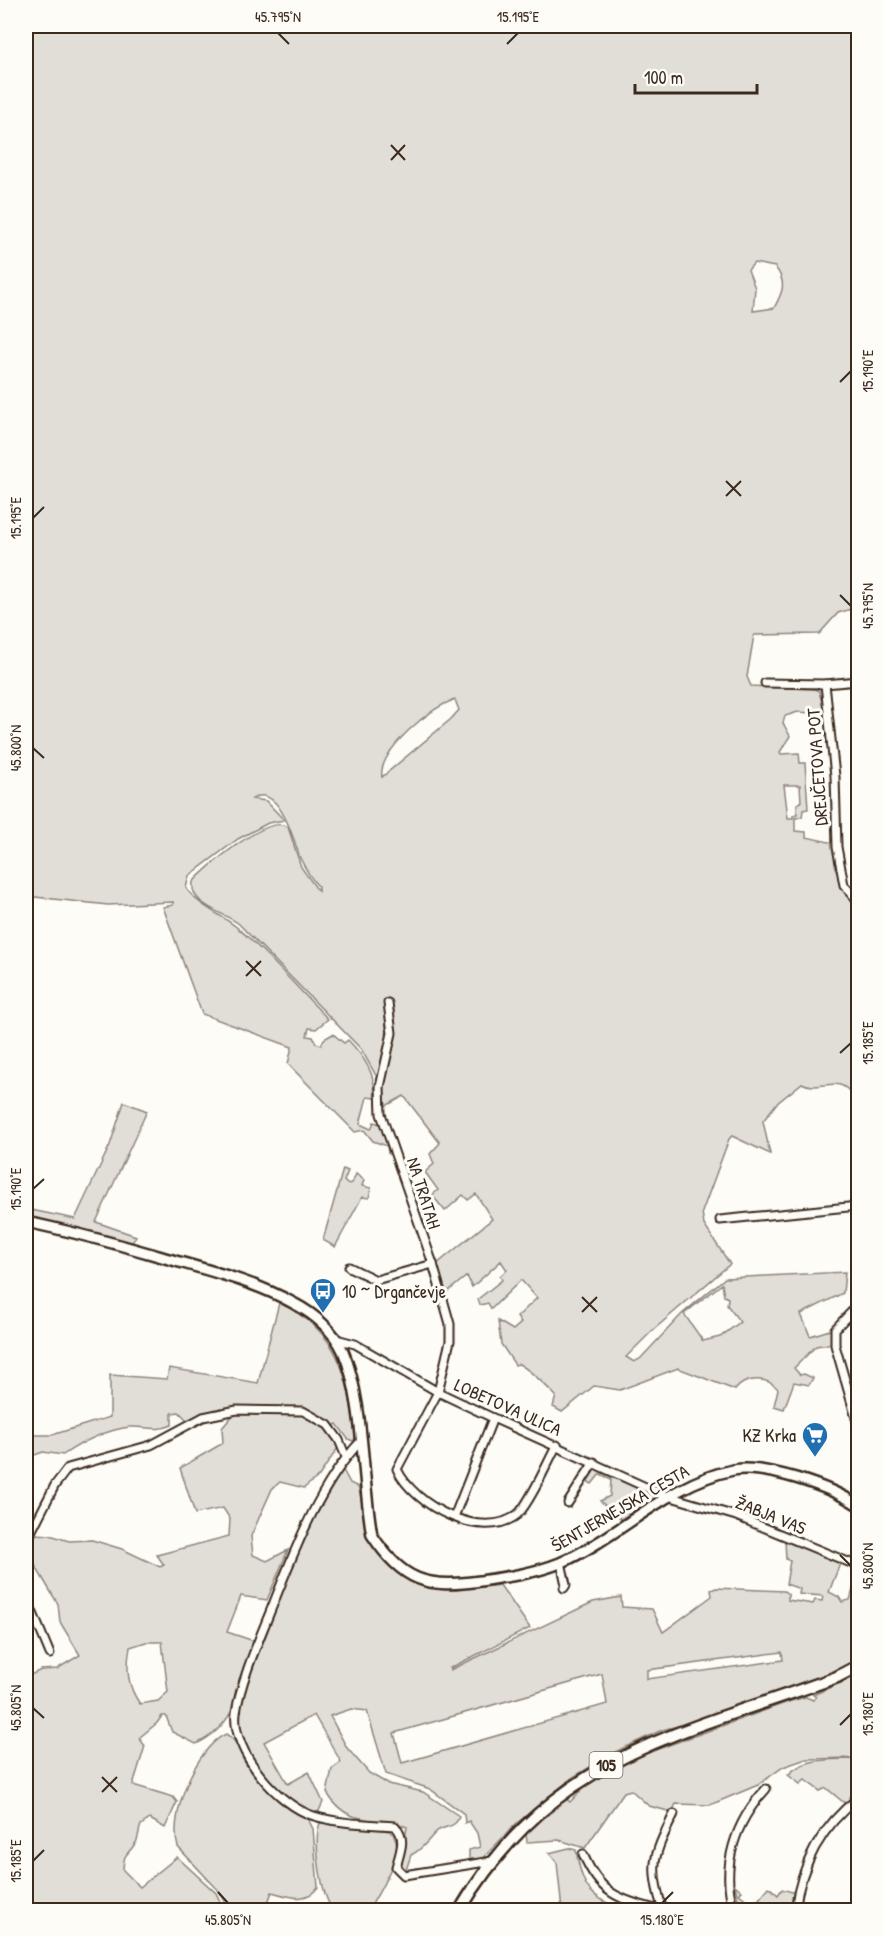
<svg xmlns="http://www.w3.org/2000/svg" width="884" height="1936" viewBox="0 0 884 1936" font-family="'Patrick Hand',sans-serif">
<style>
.green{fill:#e1ded7;stroke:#8e847a;stroke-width:1.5;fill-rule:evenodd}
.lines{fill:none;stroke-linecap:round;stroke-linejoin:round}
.minor-casing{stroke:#3b2a1e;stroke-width:11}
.secondary-casing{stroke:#3b2a1e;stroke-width:14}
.primary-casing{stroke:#3b2a1e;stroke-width:15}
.minor{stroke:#fdfcf7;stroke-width:7}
.secondary{stroke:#fdfcf7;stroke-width:9}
.primary{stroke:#fdfcf7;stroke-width:10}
.ticks{fill:none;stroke:#3b2a1e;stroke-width:2}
.labels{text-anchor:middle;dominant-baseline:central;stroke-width:6;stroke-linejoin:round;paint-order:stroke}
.shield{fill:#fdfcf7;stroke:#75695f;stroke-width:1.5}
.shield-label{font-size:16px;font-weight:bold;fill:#3b2a1e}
.street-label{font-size:18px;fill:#3b2a1e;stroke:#fdfcf7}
.poi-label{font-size:18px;fill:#3b2a1e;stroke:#fdfcf7;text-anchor:start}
.neatline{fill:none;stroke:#3b2a1e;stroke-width:2}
.ticks-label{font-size:15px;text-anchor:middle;fill:#3b2a1e}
</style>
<rect width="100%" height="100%" fill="#fdfcf7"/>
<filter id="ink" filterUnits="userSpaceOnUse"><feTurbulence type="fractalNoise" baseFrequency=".0167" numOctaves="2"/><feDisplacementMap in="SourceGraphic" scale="12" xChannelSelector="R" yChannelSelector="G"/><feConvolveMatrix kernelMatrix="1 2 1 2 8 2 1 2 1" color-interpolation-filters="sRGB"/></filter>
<g filter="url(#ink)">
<g class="green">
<path d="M26,26H858V607L838,613L819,634L754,635L747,677L751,686L814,689L819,691L825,714L798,712L785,716L783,723L790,736L780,752L781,754L799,753L800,763H805L808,809L803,810L802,817L795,818V831L806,832V837L834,843C835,868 839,887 858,905V1093H851C836,1074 819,1093 802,1083L776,1104L763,1121L770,1154L732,1136L729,1139L702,1212L704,1225L730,1264L652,1331L626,1357L634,1362L640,1359L682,1314L725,1278L845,1272L843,1293L801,1314L810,1336L833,1329L834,1343L816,1346L794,1368L800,1375L804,1374L813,1378L809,1385L794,1382L784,1409L774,1406L778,1389C767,1376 745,1377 735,1390L678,1368L620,1390L594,1386L562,1412L553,1407L556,1396C544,1384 533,1372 519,1364L515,1365L501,1344L498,1321L513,1330L521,1323L517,1317L537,1298L521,1280L491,1309L488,1303L480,1305L478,1299L502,1280L500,1276L507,1270L501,1261L472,1287L467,1276L446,1293L437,1264L492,1219L476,1194L468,1200L463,1195L445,1211L432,1195L438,1190L425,1172L434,1164L430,1154L440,1143L404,1096L384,1107V1081L396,1032L393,1004L385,1005L387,1048L378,1079L361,1049L239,924C224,912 189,905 193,882C207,867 268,813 288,827L301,867L318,891V886C310,878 305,868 300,858C295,843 279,781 252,799L266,801L284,820L268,823L238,839L189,876L186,888C200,908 222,914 240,930C271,957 299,990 328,1019L316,1029L309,1028L307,1036L313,1037L316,1043L321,1045L324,1039L333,1034L344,1043L348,1040C363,1055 378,1077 374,1098L367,1097L360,1124L371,1129L374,1122L383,1125L391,1149L388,1153L387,1146L373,1141L364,1130L355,1132L288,1064L292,1047L202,1014L163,907L173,905V902L108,905L26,896ZM754,263L775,267C787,282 783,292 774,308L753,311L755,288L748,270ZM455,700L459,710L451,719L382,777C377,752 432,705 455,700ZM784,785H800L801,802L797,804V814L793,815V818H788ZM722,1284L724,1296L728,1298L727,1305L740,1322L720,1337L703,1341L684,1314Z"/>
<polygon points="124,1102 147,1111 96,1222 136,1236 132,1243 26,1216 26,1209 75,1219 110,1145"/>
<polygon points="343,1169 348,1171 344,1181 347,1184 352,1183 356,1174 364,1180 362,1186 371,1188 369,1198 362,1197 335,1247 323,1240"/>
<path d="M279,1303C342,1332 347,1376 356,1438L353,1441L348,1439L337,1424L330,1428L340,1445L319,1476L304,1488L280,1482L272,1489L251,1536L253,1555L267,1561L288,1550L267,1600L241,1596L227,1632L254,1641C239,1684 241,1723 196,1744L172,1732L166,1716H162L157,1723L139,1738L145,1746L133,1785L173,1797L177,1802L165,1828L150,1819L141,1825C138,1832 139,1839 135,1844C126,1857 124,1852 123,1870L140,1887L177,1857L216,1893L224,1910H26V1677L41,1670L57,1669L80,1655L60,1622L58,1604L33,1562L32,1543L36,1534L50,1535L69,1541L92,1540L122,1549L160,1567L164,1565L157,1555L229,1536L230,1519L223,1508L195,1514L180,1468L223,1443L222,1428L239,1408H220L187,1420L179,1412L172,1413V1425C157,1432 145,1426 130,1427C107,1430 82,1442 63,1455L43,1452L26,1458V1435H52L110,1417V1375L167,1379L169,1368L258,1383ZM146,1642H162L168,1692L158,1701L140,1704C127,1686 126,1668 130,1647Z"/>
<polygon points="594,1467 647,1491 650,1495 647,1503 621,1519 600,1501 610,1496 611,1479 600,1474 592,1484 585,1480"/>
<path d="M343,1470L350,1483L358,1487C364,1503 363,1520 370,1536C393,1594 449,1592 500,1585L530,1628L450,1668V1670L593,1602L621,1597L622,1607L652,1609L663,1632L712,1596L711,1590L716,1588L784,1591L788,1594V1600L813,1604L815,1600L822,1601L823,1596L799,1594L800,1589L786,1584L790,1561L786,1559L785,1541L841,1561L829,1592L839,1597L842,1602L850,1600L858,1572V1661L834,1673L698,1721L662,1730L615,1752L573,1777L517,1823L481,1860L469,1863V1850L480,1847L477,1833L469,1821L465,1823L464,1814L430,1789L386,1774L367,1711L351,1709L330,1716L347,1748L369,1773L388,1784L423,1792L459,1816C456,1829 444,1825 436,1832C428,1840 422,1850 411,1855L406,1870L401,1864L407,1827C374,1813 350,1830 327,1793L332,1769L341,1762L314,1715L264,1742L288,1784L309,1772L323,1802L318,1813C287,1803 241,1760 240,1725C238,1698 253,1668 263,1643C287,1578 305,1528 343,1470ZM782,1652L783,1660L647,1679V1670ZM602,1674L607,1704L402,1763L394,1733Z"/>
<polygon points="858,1675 858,1758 806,1759 783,1767 758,1785 710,1805 676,1804 672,1812 649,1806 631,1790 624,1792 585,1848 559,1840 527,1842 526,1834 565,1798 570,1802 588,1783 633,1758 791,1701 806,1697 813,1700 816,1697 813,1695"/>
<path d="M226,1734C238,1741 239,1750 244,1761C258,1787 287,1800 308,1819L313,1829L318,1887C306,1904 288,1896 272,1892L265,1910H230L219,1891L178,1847C168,1816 196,1747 226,1734Z"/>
<path d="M850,1759L858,1760V1789L849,1797L851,1803L848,1806L826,1788L820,1791L805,1780L800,1784L788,1775C804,1758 827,1760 850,1759Z"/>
<path d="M326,1822L390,1831C410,1846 378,1892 369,1910H333C321,1895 313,1841 320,1823Z"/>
<path d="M569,1848L576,1850C583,1888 588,1896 624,1910H562L557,1863L549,1853Z"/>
<polygon points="735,1885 742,1891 739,1894 754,1905 769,1887 778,1895 782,1889 796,1893 794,1910 740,1910"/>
</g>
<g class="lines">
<g class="minor-casing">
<g id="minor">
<polyline points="765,683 825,684 858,681"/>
<polyline points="825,684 835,776 837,847 844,885 858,901"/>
<path d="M388,1003L392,1033L380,1087L381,1114L433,1264L450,1324V1341L438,1392L397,1469C413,1505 483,1543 518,1514C530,1503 548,1461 557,1445"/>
<polyline points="720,1220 858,1206"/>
<polyline points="349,1267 376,1280 433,1264"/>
<polyline points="858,1305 835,1329 835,1345 858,1425"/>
<polyline points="336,1339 355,1344 438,1392 493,1418 661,1494 736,1516 858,1566"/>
<path d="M360,1442C321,1483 297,1544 276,1597C263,1631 241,1678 236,1713C231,1751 279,1806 314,1816C340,1824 369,1824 395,1826C407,1838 400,1852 396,1867L404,1875L492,1861"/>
<polyline points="568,1503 594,1462"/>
<polyline points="454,1517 493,1418"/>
<polyline points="26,1557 30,1534 55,1485 68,1468 151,1445 203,1417 237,1410 303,1411 328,1425 339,1440 346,1457"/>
<polyline points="561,1562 566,1585 564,1588"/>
<polyline points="26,1596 50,1654"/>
<path d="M583,1854C600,1894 618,1899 659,1910"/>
<path d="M663,1910C648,1865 654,1855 674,1814"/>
<path d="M734,1910C720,1867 735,1822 766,1789"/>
<path d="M795,1910C801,1865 822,1826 858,1798"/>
</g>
</g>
<g class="secondary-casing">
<path id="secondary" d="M26,1222C72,1231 117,1244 162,1257C207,1270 254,1281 295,1304C314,1314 334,1331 343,1351C364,1399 362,1481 372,1535C402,1581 427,1589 480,1581C507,1577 535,1573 560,1563C620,1537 668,1483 733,1470C765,1464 831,1487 858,1505"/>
</g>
<g class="primary-casing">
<path id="primary" d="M460,1910C553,1754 679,1735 837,1677L858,1666"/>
</g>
<use href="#minor" class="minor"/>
<use href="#secondary" class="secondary"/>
<use href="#primary" class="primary"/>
</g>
</g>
<path class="ticks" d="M278,33L289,44M507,44L518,33M391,145L405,160M391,160L405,145M840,382L851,371M726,481L741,496M726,496L741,481M33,518L44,507M840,595L851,606M33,748L44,758M246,961L261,976M246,976L261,961M840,1053L851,1043M33,1189L44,1179M582,1297L597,1312M582,1312L597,1297M840,1555L851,1566M33,1708L44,1718M840,1725L851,1714M102,1777L117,1792M102,1792L117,1777M33,1861L44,1850M218,1892L228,1903M662,1903L673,1892"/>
<defs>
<g id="bus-pin" transform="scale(1.35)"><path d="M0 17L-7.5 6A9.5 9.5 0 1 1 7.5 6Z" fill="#1f6fb2" stroke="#fdfcf7"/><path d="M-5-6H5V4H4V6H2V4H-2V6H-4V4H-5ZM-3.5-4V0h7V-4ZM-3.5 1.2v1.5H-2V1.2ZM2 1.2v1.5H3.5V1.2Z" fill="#fff"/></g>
<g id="supermarket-pin" transform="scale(1.35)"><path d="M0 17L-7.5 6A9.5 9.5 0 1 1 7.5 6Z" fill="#1f6fb2" stroke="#fdfcf7"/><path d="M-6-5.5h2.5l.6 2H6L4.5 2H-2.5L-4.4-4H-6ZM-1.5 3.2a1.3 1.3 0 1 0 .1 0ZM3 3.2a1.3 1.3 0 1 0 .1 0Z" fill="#fff"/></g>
</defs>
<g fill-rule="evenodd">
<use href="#bus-pin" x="323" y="1291"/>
<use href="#supermarket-pin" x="815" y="1435"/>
</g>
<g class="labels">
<rect class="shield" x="589.5" y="1752" width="33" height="26" rx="4.5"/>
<g class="shield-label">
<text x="606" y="1765">105</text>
</g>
<g class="street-label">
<text transform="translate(817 767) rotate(-94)">DREJČETOVA POT</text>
<text transform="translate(424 1193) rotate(72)">NA TRATAH</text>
<text transform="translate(508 1407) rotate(24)">LOBETOVA ULICA</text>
<text transform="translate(620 1508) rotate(-30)">ŠENTJERNEJSKA CESTA</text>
<text transform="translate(771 1515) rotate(22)">ŽABJA VAS</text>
</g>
<g class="poi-label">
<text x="342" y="1291">10 ~ Drgančevje</text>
<text x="796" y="1435" text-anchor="end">KZ Krka</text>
</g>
</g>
<rect width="884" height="1936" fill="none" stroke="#fdfcf7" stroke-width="66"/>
<path d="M635 84v9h122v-9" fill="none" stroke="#3b2a1e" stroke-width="3"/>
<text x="644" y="84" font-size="18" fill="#3b2a1e" stroke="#fdfcf7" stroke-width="4.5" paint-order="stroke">100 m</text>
<rect x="33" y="33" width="818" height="1870" class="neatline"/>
<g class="ticks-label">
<text x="278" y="22">45.795°N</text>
<text x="518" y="22">15.195°E</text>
<text transform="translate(868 371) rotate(-90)" y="5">15.190°E</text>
<text transform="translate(16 518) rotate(-90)" y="5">15.195°E</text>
<text transform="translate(868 606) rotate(-90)" y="5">45.795°N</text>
<text transform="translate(16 748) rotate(-90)" y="5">45.800°N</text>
<text transform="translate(868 1043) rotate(-90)" y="5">15.185°E</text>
<text transform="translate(16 1189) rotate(-90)" y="5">15.190°E</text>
<text transform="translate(868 1566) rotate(-90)" y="5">45.800°N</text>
<text transform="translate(16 1708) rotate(-90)" y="5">45.805°N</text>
<text transform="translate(868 1714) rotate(-90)" y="5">15.180°E</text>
<text transform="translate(16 1861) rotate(-90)" y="5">15.185°E</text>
<text x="228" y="1925">45.805°N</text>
<text x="662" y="1925">15.180°E</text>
</g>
</svg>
